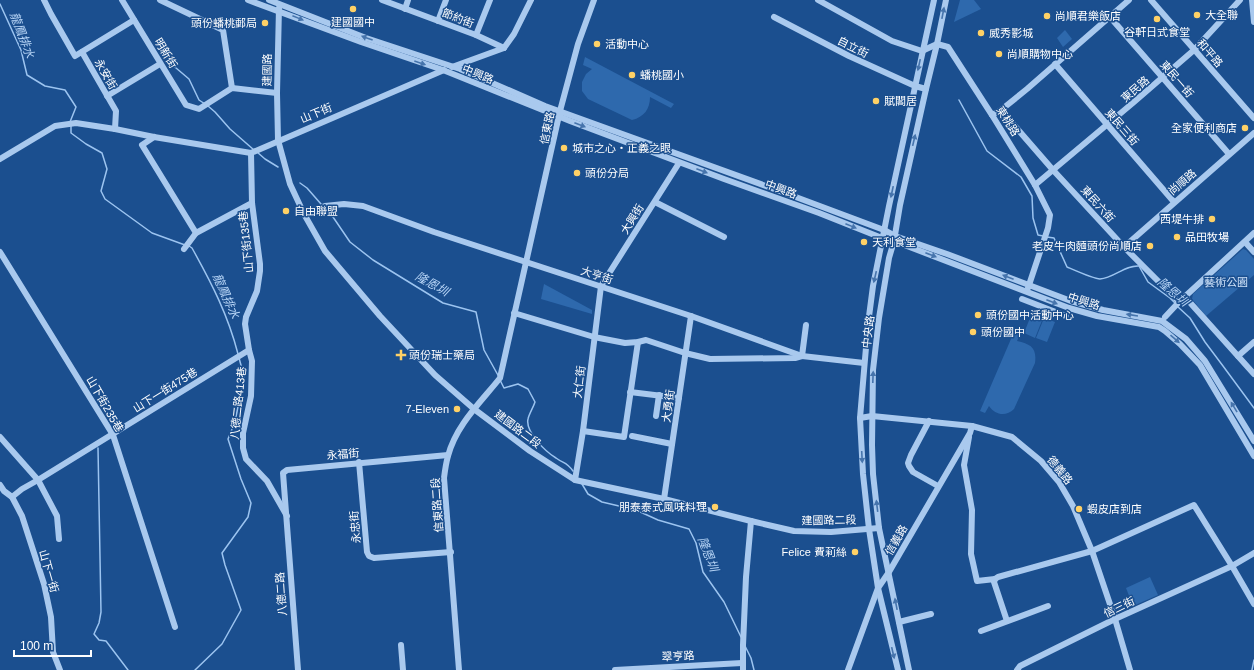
<svg xmlns="http://www.w3.org/2000/svg" width="1254" height="670" viewBox="0 0 1254 670" font-family="Helvetica,'Noto Sans TC',sans-serif">
<style>
.green{fill:#2e69ad}
.lines{fill:none;stroke-linecap:round;stroke-linejoin:round}
.stream{stroke:#9cc4f0;stroke-width:1.5}
.minor{stroke:#a9c9ee;stroke-width:6}
.oneway{fill:#4674ac}
.poi-dot{fill:#ffd166;stroke:#1b4f8f;stroke-width:1.5}
.labels{text-anchor:middle;dominant-baseline:central;stroke-width:3;stroke-linejoin:round;paint-order:stroke}
.poi-label{font-size:11px;fill:#fff;stroke:#1b4f8f;text-anchor:start}
.street-label{font-size:11px;fill:#fff;stroke:#1b4f8f}
.park-label{font-size:11px;fill:#cfe3fa;stroke:#1b4f8f}
.water-label{font-size:12px;font-style:italic;fill:#b5d3f5;stroke:#1b4f8f}
</style>
<rect width="100%" height="100%" fill="#1b4f8f"/>
<g class="green">
<polygon points="960,0 974,0 981,9 954,22"/>
<polygon points="1065,30 1072,39 1063,47 1057,38"/>
<path d="M585,57L674,104L671,108L650,97C650,109 644,117 632,120L588,99L582,91V82L586,74L592,69L583,65Z"/>
<polygon points="1243,249 1246,250 1254,259 1254,275 1206,316 1192,299 1193,294"/>
<polygon points="544,284 592,310 592,314 541,299"/>
<polygon points="1032,313 1043,318 1035,338 1024,333"/>
<polygon points="1044,318 1055,322 1047,342 1036,338"/>
<path d="M1014,332L1020,334L1017,341C1031,344 1037,348 1035,363L1014,409C1006,417 995,415 989,406L985,413L980,411Z"/>
<polygon points="1150,577 1158,595 1133,606 1126,588"/>
</g>
<g class="lines">
<g class="stream">
<polyline points="0,4 21,50 27,75 45,86 65,90 76,107 70,122"/>
<polyline points="169,62 189,79 199,100 205,104"/>
<polyline points="959,100 987,151 1021,177 1032,196 1033,218 1038,235 1043,236"/>
<polyline points="208,106 215,112 230,129 254,150"/>
<polyline points="71,125 71,133 86,144 102,153 107,169 101,191 105,199 152,233 185,245"/>
<polyline points="257,152 265,159 278,167"/>
<polyline points="300,183 307,188 321,204"/>
<polyline points="325,209 333,217 350,242 373,260 443,303 476,312 484,350 499,377"/>
<path d="M1047,237L1054,238L1067,267C1074,270 1094,279 1100,279C1114,278 1125,265 1139,266L1148,282L1170,298L1176,304"/>
<path d="M189,246L192,248C212,284 228,315 238,354"/>
<polyline points="1178,307 1190,318 1205,342 1223,366 1254,408"/>
<path d="M500,380L504,388L518,384L528,389L535,402C533,408 529,414 528,419C525,432 546,452 556,458C564,464 566,461 573,471"/>
<polyline points="98,448 101,612 99,623 94,634 99,640 106,641 128,670"/>
<polyline points="582,484 588,494 602,502 636,510 658,520 689,529 696,543 703,572 724,602 741,637"/>
<polyline points="745,646 751,658 754,670"/>
<polyline points="195,670 222,644 241,610 225,565 222,553 248,517 251,503 241,479 228,439 235,422 244,376 239,358"/>
<polyline points="1252,670 1254,660"/>
</g>
<g class="minor">
<polyline points="44,0 51,14 75,56 134,20"/>
<polyline points="122,0 186,105 199,109 232,88 277,93"/>
<polyline points="160,0 223,30 232,88"/>
<polyline points="248,0 361,42 443,70 570,121 724,179 819,213 882,238 894,241 1069,308 1097,316 1159,327 1165,331 1180,344 1200,365 1254,456"/>
<polyline points="269,0 366,38 460,69 545,106 777,190 884,230 895,236 947,254 1071,301 1103,310 1162,321 1186,339 1205,361 1254,441"/>
<polyline points="382,0 476,35 504,48"/>
<polyline points="818,0 892,41 922,51 937,44 948,47 992,115 1035,185 1050,215 1048,228 1028,288"/>
<polyline points="1151,0 1254,118"/>
<polyline points="1252,0 1254,22"/>
<polyline points="279,8 277,93 278,140 290,184 304,214 325,251 380,316 435,375 474,409 530,451 575,480 664,499 751,521 794,531 831,532 879,528"/>
<polyline points="405,9 408,0"/>
<polyline points="774,17 849,56 915,86 926,89"/>
<polyline points="1110,17 1229,154"/>
<polyline points="438,21 446,0"/>
<polyline points="476,35 490,0"/>
<polyline points="82,52 116,111 115,129"/>
<polyline points="1055,64 1174,202"/>
<polyline points="452,67 504,48 514,34 531,0"/>
<polyline points="107,96 160,64"/>
<polyline points="1001,110 1053,170 1124,247 1179,302 1254,233"/>
<polyline points="992,115 1001,110 1027,89 1129,0"/>
<polyline points="154,137 142,145 196,233"/>
<polyline points="251,153 252,203 260,264 260,271 257,291 246,317 245,324 249,350 252,361 251,396 243,433 243,448 246,459 267,481 287,516"/>
<polyline points="0,159 55,126 76,123 115,129 154,137 251,153 444,70"/>
<polyline points="1035,185 1134,102 1194,50 1240,0"/>
<polyline points="655,202 724,237"/>
<polyline points="304,214 325,206 344,204 363,206 434,232 691,316 802,356 864,363"/>
<polyline points="1245,242 1254,252"/>
<polyline points="1124,247 1254,133"/>
<polyline points="184,249 196,233 252,203"/>
<polyline points="0,252 113,435 175,627"/>
<polyline points="1185,297 1254,374"/>
<polyline points="1022,299 1066,316"/>
<polyline points="514,313 594,337 625,343 638,342 646,340 685,353 710,359 795,358 802,356 806,325"/>
<polyline points="1165,317 1179,302"/>
<polyline points="1238,356 1254,342"/>
<polyline points="630,392 679,398"/>
<polyline points="656,416 659,395"/>
<polyline points="860,418 872,416 972,426 1012,437 1041,461 1059,482 1073,506 1092,551 1115,619 1130,670"/>
<polyline points="929,421 911,455 908,463 909,466 913,472 938,486"/>
<polyline points="583,431 624,437 638,342"/>
<polyline points="632,436 672,444"/>
<polyline points="0,437 38,480 57,516 59,539"/>
<polyline points="969,437 964,465 972,510 971,554 977,581 995,579"/>
<polyline points="359,462 367,552 369,556 374,558 451,552"/>
<polyline points="575,480 583,431 601,286 679,163"/>
<polyline points="0,485 4,491 12,497 22,516 44,584 51,617 53,652 60,670"/>
<polyline points="12,497 22,489 38,480 249,350"/>
<polyline points="664,499 691,316"/>
<polyline points="1007,621 994,582 995,579 998,577 1092,551 1194,505 1232,566 1254,604"/>
<polyline points="899,622 931,614"/>
<polyline points="981,631 1048,606"/>
<polyline points="401,645 403,670"/>
<polyline points="298,670 283,473 287,470 448,455"/>
<path d="M459,670L444,478C445,470 446,463 448,456C456,425 481,402 500,378L560,111L578,44L594,0"/>
<polyline points="615,670 742,663"/>
<polyline points="743,670 743,645 746,577 751,521"/>
<polyline points="848,670 878,588 889,572 970,433 972,426"/>
<polyline points="898,670 878,588 869,529 863,474 860,418 868,324 873,286 889,206 934,0"/>
<polyline points="909,670 879,528 873,474 872,445 873,370 879,318 889,258 894,241 900,205 926,89 937,44 946,0"/>
<polyline points="1017,670 1020,666 1115,619 1232,566 1254,553"/>
</g>
</g>
<defs><path id="oneway-solid" d="M-6-.8H1V-3.2L6.5 0L1 3.2V.8H-6Z"/></defs>
<g class="oneway">
<use href="#oneway-solid" transform="translate(943 13) rotate(-79)"/>
<use href="#oneway-solid" transform="translate(298 18) rotate(22)"/>
<use href="#oneway-solid" transform="translate(367 38) rotate(-160)"/>
<use href="#oneway-solid" transform="translate(420 63) rotate(19)"/>
<use href="#oneway-solid" transform="translate(919 65) rotate(102)"/>
<use href="#oneway-solid" transform="translate(580 125) rotate(21)"/>
<use href="#oneway-solid" transform="translate(914 140) rotate(-77)"/>
<use href="#oneway-solid" transform="translate(702 171) rotate(21)"/>
<use href="#oneway-solid" transform="translate(892 192) rotate(102)"/>
<use href="#oneway-solid" transform="translate(851 226) rotate(22)"/>
<use href="#oneway-solid" transform="translate(931 255) rotate(21)"/>
<use href="#oneway-solid" transform="translate(875 277) rotate(103)"/>
<use href="#oneway-solid" transform="translate(1008 277) rotate(-159)"/>
<use href="#oneway-solid" transform="translate(1052 302) rotate(21)"/>
<use href="#oneway-solid" transform="translate(1132 315) rotate(-171)"/>
<use href="#oneway-solid" transform="translate(1175 339) rotate(41)"/>
<use href="#oneway-solid" transform="translate(873 377) rotate(-88)"/>
<use href="#oneway-solid" transform="translate(1234 407) rotate(-121)"/>
<use href="#oneway-solid" transform="translate(862 457) rotate(87)"/>
<use href="#oneway-solid" transform="translate(877 506) rotate(-97)"/>
<use href="#oneway-solid" transform="translate(896 604) rotate(-101)"/>
<use href="#oneway-solid" transform="translate(893 653) rotate(77)"/>
</g>
<g class="poi-dot">
<circle cx="353" cy="9" r="4"/>
<circle cx="1197" cy="15" r="4"/>
<circle cx="1047" cy="16" r="4"/>
<circle cx="1157" cy="19" r="4"/>
<circle cx="265" cy="23" r="4"/>
<circle cx="981" cy="33" r="4"/>
<circle cx="597" cy="44" r="4"/>
<circle cx="999" cy="54" r="4"/>
<circle cx="632" cy="75" r="4"/>
<circle cx="876" cy="101" r="4"/>
<circle cx="1245" cy="128" r="4"/>
<circle cx="564" cy="148" r="4"/>
<circle cx="577" cy="173" r="4"/>
<circle cx="286" cy="211" r="4"/>
<circle cx="1212" cy="219" r="4"/>
<circle cx="1177" cy="237" r="4"/>
<circle cx="864" cy="242" r="4"/>
<circle cx="1150" cy="246" r="4"/>
<circle cx="978" cy="315" r="4"/>
<circle cx="973" cy="332" r="4"/>
<path d="M399 349h4v4h4v4h-4v4h-4v-4h-4v-4h4z"/>
<circle cx="457" cy="409" r="4"/>
<circle cx="715" cy="507" r="4"/>
<circle cx="1079" cy="509" r="4"/>
<circle cx="855" cy="552" r="4"/>
</g>
<g class="labels">
<g class="poi-label">
<text x="1205" y="15">大全聯</text>
<text x="1055" y="16">尚順君樂飯店</text>
<text x="353" y="22" text-anchor="middle">建國國中</text>
<text x="257" y="23" text-anchor="end">頭份蟠桃郵局</text>
<text x="1157" y="32" text-anchor="middle">谷軒日式食堂</text>
<text x="989" y="33">威秀影城</text>
<text x="605" y="44">活動中心</text>
<text x="1007" y="54">尚順購物中心</text>
<text x="640" y="75">蟠桃國小</text>
<text x="884" y="101">賦閣居</text>
<text x="1237" y="128" text-anchor="end">全家便利商店</text>
<text x="572" y="148">城市之心‧正義之眼</text>
<text x="585" y="173">頭份分局</text>
<text x="294" y="211">自由聯盟</text>
<text x="1204" y="219" text-anchor="end">西堤牛排</text>
<text x="1185" y="237">品田牧場</text>
<text x="872" y="242">天利食堂</text>
<text x="1142" y="246" text-anchor="end">老皮牛肉麵頭份尚順店</text>
<text x="986" y="315">頭份國中活動中心</text>
<text x="981" y="332">頭份國中</text>
<text x="409" y="355">頭份瑞士藥局</text>
<text x="449" y="409" text-anchor="end">7-Eleven</text>
<text x="707" y="507" text-anchor="end">朋泰泰式風味料理</text>
<text x="1087" y="509">蝦皮店到店</text>
<text x="847" y="552" text-anchor="end">Felice 費莉絲</text>
</g>
<g class="street-label">
<text transform="translate(458 18) rotate(21)">節約街</text>
<text transform="translate(853 47) rotate(26)">自立街</text>
<text transform="translate(166 53) rotate(59)">明新街</text>
<text transform="translate(1210 53) rotate(49)">和平路</text>
<text transform="translate(267 70) rotate(-89)">建國路</text>
<text transform="translate(106 74) rotate(60)">永安街</text>
<text transform="translate(478 74) rotate(22)">中興路</text>
<text transform="translate(1177 79) rotate(49)">東民一街</text>
<text transform="translate(1135 89) rotate(-41)">東民路</text>
<text transform="translate(316 113) rotate(-23)">山下街</text>
<text transform="translate(1008 121) rotate(58)">東桃路</text>
<text transform="translate(1122 127) rotate(49)">東民三街</text>
<text transform="translate(547 128) rotate(-78)">信東路</text>
<text transform="translate(1182 182) rotate(-41)">尚順路</text>
<text transform="translate(781 189) rotate(20)">中興路</text>
<text transform="translate(1098 204) rotate(48)">東民六街</text>
<text transform="translate(632 219) rotate(-58)">大興街</text>
<text transform="translate(246 242) rotate(-96)">山下街135巷</text>
<text transform="translate(597 275) rotate(18)">大亨街</text>
<text transform="translate(1084 301) rotate(17)">中興路</text>
<text transform="translate(868 332) rotate(-83)">中央路</text>
<text transform="translate(579 382) rotate(-83)">大仁街</text>
<text transform="translate(165 390) rotate(-32)">山下一街475巷</text>
<text transform="translate(238 403) rotate(-84)">八德二路413巷</text>
<text transform="translate(105 404) rotate(60)">山下街235巷</text>
<text transform="translate(668 406) rotate(-82)">大勇街</text>
<text transform="translate(518 429) rotate(37)">建國路二段</text>
<text transform="translate(343 454) rotate(-5)">永福街</text>
<text transform="translate(1060 470) rotate(51)">德義路</text>
<text transform="translate(437 505) rotate(-94)">信東路二段</text>
<text transform="translate(829 520) rotate(-1)">建國路二段</text>
<text transform="translate(355 527) rotate(-95)">永忠街</text>
<text transform="translate(896 540) rotate(-60)">信義路</text>
<text transform="translate(49 571) rotate(74)">山下一街</text>
<text transform="translate(281 594) rotate(-94)">八德二路</text>
<text transform="translate(1119 607) rotate(-26)">信三街</text>
<text transform="translate(678 656) rotate(-3)">翠亨路</text>
</g>
<g class="park-label">
<text x="1226" y="282">藝術公園</text>
</g>
<g class="water-label">
<text transform="translate(22 35) rotate(69)">龍鳳排水</text>
<text transform="translate(432 284) rotate(29)">隆恩圳</text>
<text transform="translate(1173 292) rotate(41)">隆恩圳</text>
<text transform="translate(226 296) rotate(66)">龍鳳排水</text>
<text transform="translate(708 554) rotate(69)">隆恩圳</text>
</g>
</g>
<path d="M14 650v6h77v-6" fill="none" stroke="#ffffff" stroke-width="2"/>
<text x="20" y="650" font-size="12" fill="#ffffff" stroke="#1b4f8f" stroke-width="3" paint-order="stroke">100 m</text>
</svg>
